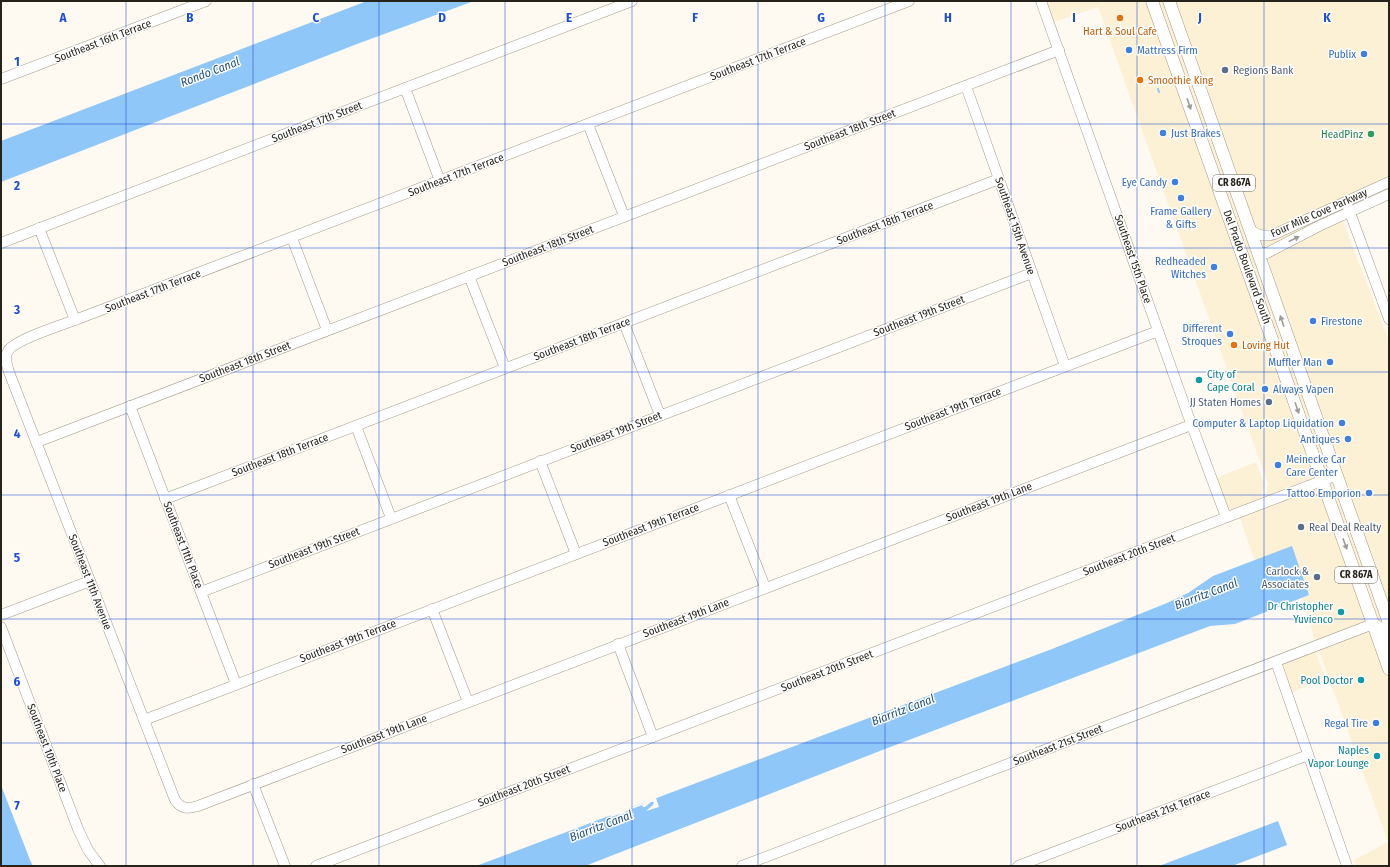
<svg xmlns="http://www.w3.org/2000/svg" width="1390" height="867" viewBox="0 0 1390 867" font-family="'Fira Sans Condensed',sans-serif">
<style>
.built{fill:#fdf1d5}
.water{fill:#8fc7f8}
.pier{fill:#fefaf2}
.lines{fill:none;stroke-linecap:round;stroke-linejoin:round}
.stream{stroke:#8fc7f8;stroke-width:2}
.minor-casing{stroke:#a29a87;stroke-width:11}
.major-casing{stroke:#a29a87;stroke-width:13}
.minor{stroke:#fff;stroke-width:10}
.major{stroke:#fff;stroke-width:12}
.oneway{fill:#9d9c98}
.grid{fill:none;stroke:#1d4ed8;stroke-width:1;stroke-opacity:0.55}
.food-dot{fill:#e8710a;stroke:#fff;stroke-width:1.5}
.shop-dot{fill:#3f7fe0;stroke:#fff;stroke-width:1.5}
.service-dot{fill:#5c6f8a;stroke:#fff;stroke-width:1.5}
.leisure-dot{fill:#2e9e5b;stroke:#fff;stroke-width:1.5}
.culture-dot{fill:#0f9aa8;stroke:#fff;stroke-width:1.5}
.labels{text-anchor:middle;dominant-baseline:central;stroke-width:3;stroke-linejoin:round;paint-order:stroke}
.shield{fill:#fff;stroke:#67655f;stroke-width:1}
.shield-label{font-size:10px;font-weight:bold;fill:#26231b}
.food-label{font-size:11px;fill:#c56008;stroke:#fff;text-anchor:start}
.street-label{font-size:11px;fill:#26231b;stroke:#fff}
.shop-label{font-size:11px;fill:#366cbe;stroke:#fff;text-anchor:end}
.service-label{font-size:11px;fill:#4e5e75;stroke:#fff;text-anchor:start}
.leisure-label{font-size:11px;fill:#27864d;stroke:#fff;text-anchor:end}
.culture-label{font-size:11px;fill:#0d838f;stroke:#fff;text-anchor:end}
.water-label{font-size:12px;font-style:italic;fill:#20527b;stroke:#fff}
.grid-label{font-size:13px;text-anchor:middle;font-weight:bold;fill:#1d4ed8;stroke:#fff;stroke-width:3;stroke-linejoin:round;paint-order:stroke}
</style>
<rect width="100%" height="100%" fill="#fefaf2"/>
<g class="built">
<polygon points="1041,1 1389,1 1389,177 1337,206 1389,341 1389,866 1355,866 1354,860 1388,842 1315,640 1290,561 1257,567 1238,513 1264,503 1268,484 1098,7 1049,24"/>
<polygon points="1256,462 1264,484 1261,500 1228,513 1216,478"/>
<polygon points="1312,642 1325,677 1291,693 1276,657"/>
</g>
<g class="water">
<polygon points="367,1 474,1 357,44 1,182 1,141"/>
<polygon points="1292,546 1309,595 1235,624 1210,626 885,749 585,866 476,866 1052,649 1167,603 1188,593 1213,576"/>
<polygon points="1,785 30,860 33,866 1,866"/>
<polygon points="1278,821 1287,845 1232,866 1159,866"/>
</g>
<polygon class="pier" points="650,798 650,800 656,798 659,807 646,811 653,805 654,802 651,802 645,807 643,807 642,805 632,809 634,815 623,819 630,814 630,811 627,811 621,815 620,814 611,817 610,815 614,814 614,812 620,810 621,811 644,803 643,801"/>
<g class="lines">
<polyline class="stream" points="1158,89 1159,92"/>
<g class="minor-casing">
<g id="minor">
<path d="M909,1L75,320C62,325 14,340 8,351C4,357 7,365 9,372L175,800C181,809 188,809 198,806L1191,425"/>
<polyline points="1041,1 1188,415 1226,517"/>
<polyline points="1,79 206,1"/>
<polyline points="966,86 1065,366"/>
<polyline points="405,88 440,181"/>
<polyline points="588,124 624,216"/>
<polyline points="1348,207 1389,319"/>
<polyline points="39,228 75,320"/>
<path d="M1249,228C1256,236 1265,237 1275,234L1389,182"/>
<polyline points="292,238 327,330"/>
<polyline points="1,243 632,1"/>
<polyline points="1258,253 1267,253 1319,226 1389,194"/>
<polyline points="469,276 505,368"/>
<polyline points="624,323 660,415"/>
<polyline points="130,406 236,684"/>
<polyline points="356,426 391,518"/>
<polyline points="37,442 1059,50"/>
<polyline points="540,461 576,554"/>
<polyline points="729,495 765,587"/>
<polyline points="165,499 999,179"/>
<polyline points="201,592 1032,273"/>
<polyline points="432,609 468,702"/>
<polyline points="1,615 90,581"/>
<polyline points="1,627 78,829 88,850 100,866"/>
<polyline points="618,644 653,737"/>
<polyline points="1276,662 1347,866"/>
<polyline points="144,720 1158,331"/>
<polyline points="253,784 285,866"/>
<polyline points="316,866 1337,475"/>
<polyline points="742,866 1373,624"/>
<polyline points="1018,866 1308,755"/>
</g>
</g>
<g class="major-casing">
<g id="major">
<polyline points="1152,1 1389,669"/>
<polyline points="1169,1 1389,623"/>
<path d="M1373,624C1382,628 1386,634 1389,643"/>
</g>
</g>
<use href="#minor" class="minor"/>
<use href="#major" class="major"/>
</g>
<defs><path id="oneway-solid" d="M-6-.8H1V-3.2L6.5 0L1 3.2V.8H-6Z"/></defs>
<g class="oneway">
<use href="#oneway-solid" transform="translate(1189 104) rotate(71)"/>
<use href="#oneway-solid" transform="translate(1294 239) rotate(-27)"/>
<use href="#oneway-solid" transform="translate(1282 321) rotate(-109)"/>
<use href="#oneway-solid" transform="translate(1297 408) rotate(71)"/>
<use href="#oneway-solid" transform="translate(1345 544) rotate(70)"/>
</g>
<path class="grid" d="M126,1V866M253,1V866M379,1V866M505,1V866M632,1V866M758,1V866M885,1V866M1011,1V866M1137,1V866M1264,1V866M1,124H1389M1,248H1389M1,372H1389M1,495H1389M1,619H1389M1,743H1389"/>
<g class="food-dot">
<circle cx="1120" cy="18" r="4"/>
<circle cx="1140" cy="80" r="4"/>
<circle cx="1234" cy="345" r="4"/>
</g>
<g class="shop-dot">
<circle cx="1129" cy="50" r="4"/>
<circle cx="1364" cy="54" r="4"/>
<circle cx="1163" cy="133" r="4"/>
<circle cx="1175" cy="182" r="4"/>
<circle cx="1181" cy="198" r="4"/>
<circle cx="1214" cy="267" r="4"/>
<circle cx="1313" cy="321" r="4"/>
<circle cx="1230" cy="334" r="4"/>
<circle cx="1330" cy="362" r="4"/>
<circle cx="1265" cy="389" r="4"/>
<circle cx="1342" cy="423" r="4"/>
<circle cx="1348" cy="439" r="4"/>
<circle cx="1278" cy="465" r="4"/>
<circle cx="1369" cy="493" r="4"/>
<circle cx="1376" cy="723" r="4"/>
</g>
<g class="service-dot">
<circle cx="1225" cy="70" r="4"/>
<circle cx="1269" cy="402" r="4"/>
<circle cx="1301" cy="527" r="4"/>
<circle cx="1317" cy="577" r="4"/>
</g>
<circle class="leisure-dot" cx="1371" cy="134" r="4"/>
<g class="culture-dot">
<circle cx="1199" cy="380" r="4"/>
<circle cx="1341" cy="612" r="4"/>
<circle cx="1361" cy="680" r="4"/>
<circle cx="1377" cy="756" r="4"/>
</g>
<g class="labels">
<g class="shield">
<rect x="1213" y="175" width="42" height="16" rx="3"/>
<rect x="1335" y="567" width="42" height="16" rx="3"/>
</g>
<g class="shield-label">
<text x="1234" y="183">CR 867A</text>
<text x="1356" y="575">CR 867A</text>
</g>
<g class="food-label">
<text x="1120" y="31" text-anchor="middle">Hart &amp; Soul Cafe</text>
<text x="1148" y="80">Smoothie King</text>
<text x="1242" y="345">Loving Hut</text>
</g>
<g class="street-label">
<text transform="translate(103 41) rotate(-21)">Southeast 16th Terrace</text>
<text transform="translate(758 59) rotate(-21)">Southeast 17th Terrace</text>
<text transform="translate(317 122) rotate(-21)">Southeast 17th Street</text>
<text transform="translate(850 130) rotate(-21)">Southeast 18th Street</text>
<text transform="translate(456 175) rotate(-21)">Southeast 17th Terrace</text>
<text transform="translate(1319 213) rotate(-24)">Four Mile Cove Parkway</text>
<text transform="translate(885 223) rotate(-21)">Southeast 18th Terrace</text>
<text transform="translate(1015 226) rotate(71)">Southeast 15th Avenue</text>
<text transform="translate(548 246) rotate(-21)">Southeast 18th Street</text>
<text transform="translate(1133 259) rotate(71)">Southeast 15th Place</text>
<text transform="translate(1247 267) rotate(70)">Del Prado Boulevard South</text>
<text transform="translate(153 291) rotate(-21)">Southeast 17th Terrace</text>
<text transform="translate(919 316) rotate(-21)">Southeast 19th Street</text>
<text transform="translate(582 339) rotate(-21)">Southeast 18th Terrace</text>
<text transform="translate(245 362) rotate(-21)">Southeast 18th Street</text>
<text transform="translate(953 409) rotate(-21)">Southeast 19th Terrace</text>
<text transform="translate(616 432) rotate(-21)">Southeast 19th Street</text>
<text transform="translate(280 455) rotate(-21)">Southeast 18th Terrace</text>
<text transform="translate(989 502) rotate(-21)">Southeast 19th Lane</text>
<text transform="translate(651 525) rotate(-21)">Southeast 19th Terrace</text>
<text transform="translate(183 545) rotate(69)">Southeast 11th Place</text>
<text transform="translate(314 548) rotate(-21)">Southeast 19th Street</text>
<text transform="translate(1129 555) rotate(-21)">Southeast 20th Street</text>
<text transform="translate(90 582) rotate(69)">Southeast 11th Avenue</text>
<text transform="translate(686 618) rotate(-21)">Southeast 19th Lane</text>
<text transform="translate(348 641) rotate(-21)">Southeast 19th Terrace</text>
<text transform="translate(827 671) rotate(-21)">Southeast 20th Street</text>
<text transform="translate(384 734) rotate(-21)">Southeast 19th Lane</text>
<text transform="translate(1058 745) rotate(-21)">Southeast 21st Street</text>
<text transform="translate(47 748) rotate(69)">Southeast 10th Place</text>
<text transform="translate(524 786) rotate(-21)">Southeast 20th Street</text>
<text transform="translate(1163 811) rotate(-21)">Southeast 21st Terrace</text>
</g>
<g class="shop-label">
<text x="1137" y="50" text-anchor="start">Mattress Firm</text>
<text x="1356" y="54">Publix</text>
<text x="1171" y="133" text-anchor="start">Just Brakes</text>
<text x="1167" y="182">Eye Candy</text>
<text x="1181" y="211" text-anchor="middle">Frame Gallery<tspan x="1181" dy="13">&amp; Gifts</tspan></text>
<text x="1206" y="261">Redheaded<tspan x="1206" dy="13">Witches</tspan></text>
<text x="1321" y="321" text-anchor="start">Firestone</text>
<text x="1222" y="328">Different<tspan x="1222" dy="13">Stroques</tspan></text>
<text x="1322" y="362">Muffler Man</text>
<text x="1273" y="389" text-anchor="start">Always Vapen</text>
<text x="1334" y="423">Computer &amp; Laptop Liquidation</text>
<text x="1340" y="439">Antiques</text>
<text x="1286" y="459" text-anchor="start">Meinecke Car<tspan x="1286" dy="13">Care Center</tspan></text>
<text x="1361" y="493">Tattoo Emporion</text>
<text x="1368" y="723">Regal Tire</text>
</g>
<g class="service-label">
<text x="1233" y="70">Regions Bank</text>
<text x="1261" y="402" text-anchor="end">JJ Staten Homes</text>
<text x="1309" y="527">Real Deal Realty</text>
<text x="1309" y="571" text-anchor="end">Carlock &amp;<tspan x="1309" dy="13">Associates</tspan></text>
</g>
<g class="leisure-label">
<text x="1363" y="134">HeadPinz</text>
</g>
<g class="culture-label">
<text x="1207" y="374" text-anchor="start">City of<tspan x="1207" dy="13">Cape Coral</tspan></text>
<text x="1333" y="606">Dr Christopher<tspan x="1333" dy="13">Yuvienco</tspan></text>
<text x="1353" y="680">Pool Doctor</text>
<text x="1369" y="750">Naples<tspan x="1369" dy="13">Vapor Lounge</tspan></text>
</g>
<g class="water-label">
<text transform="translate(210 72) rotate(-21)">Rondo Canal</text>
<text transform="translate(1206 594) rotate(-21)">Biarritz Canal</text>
<text transform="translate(903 710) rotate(-21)">Biarritz Canal</text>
<text transform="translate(601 826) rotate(-21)">Biarritz Canal</text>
</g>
</g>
<g class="grid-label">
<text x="63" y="22">A</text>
<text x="190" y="22">B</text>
<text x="316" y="22">C</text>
<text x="442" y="22">D</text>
<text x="569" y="22">E</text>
<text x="695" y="22">F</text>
<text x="821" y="22">G</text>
<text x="948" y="22">H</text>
<text x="1074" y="22">I</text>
<text x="1200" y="22">J</text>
<text x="1327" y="22">K</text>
<text x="17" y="66">1</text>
<text x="17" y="190">2</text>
<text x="17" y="314">3</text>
<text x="17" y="438">4</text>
<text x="17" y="562">5</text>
<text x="17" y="686">6</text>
<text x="17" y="810">7</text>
</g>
<rect width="1390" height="867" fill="none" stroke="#26231b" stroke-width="4"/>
</svg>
